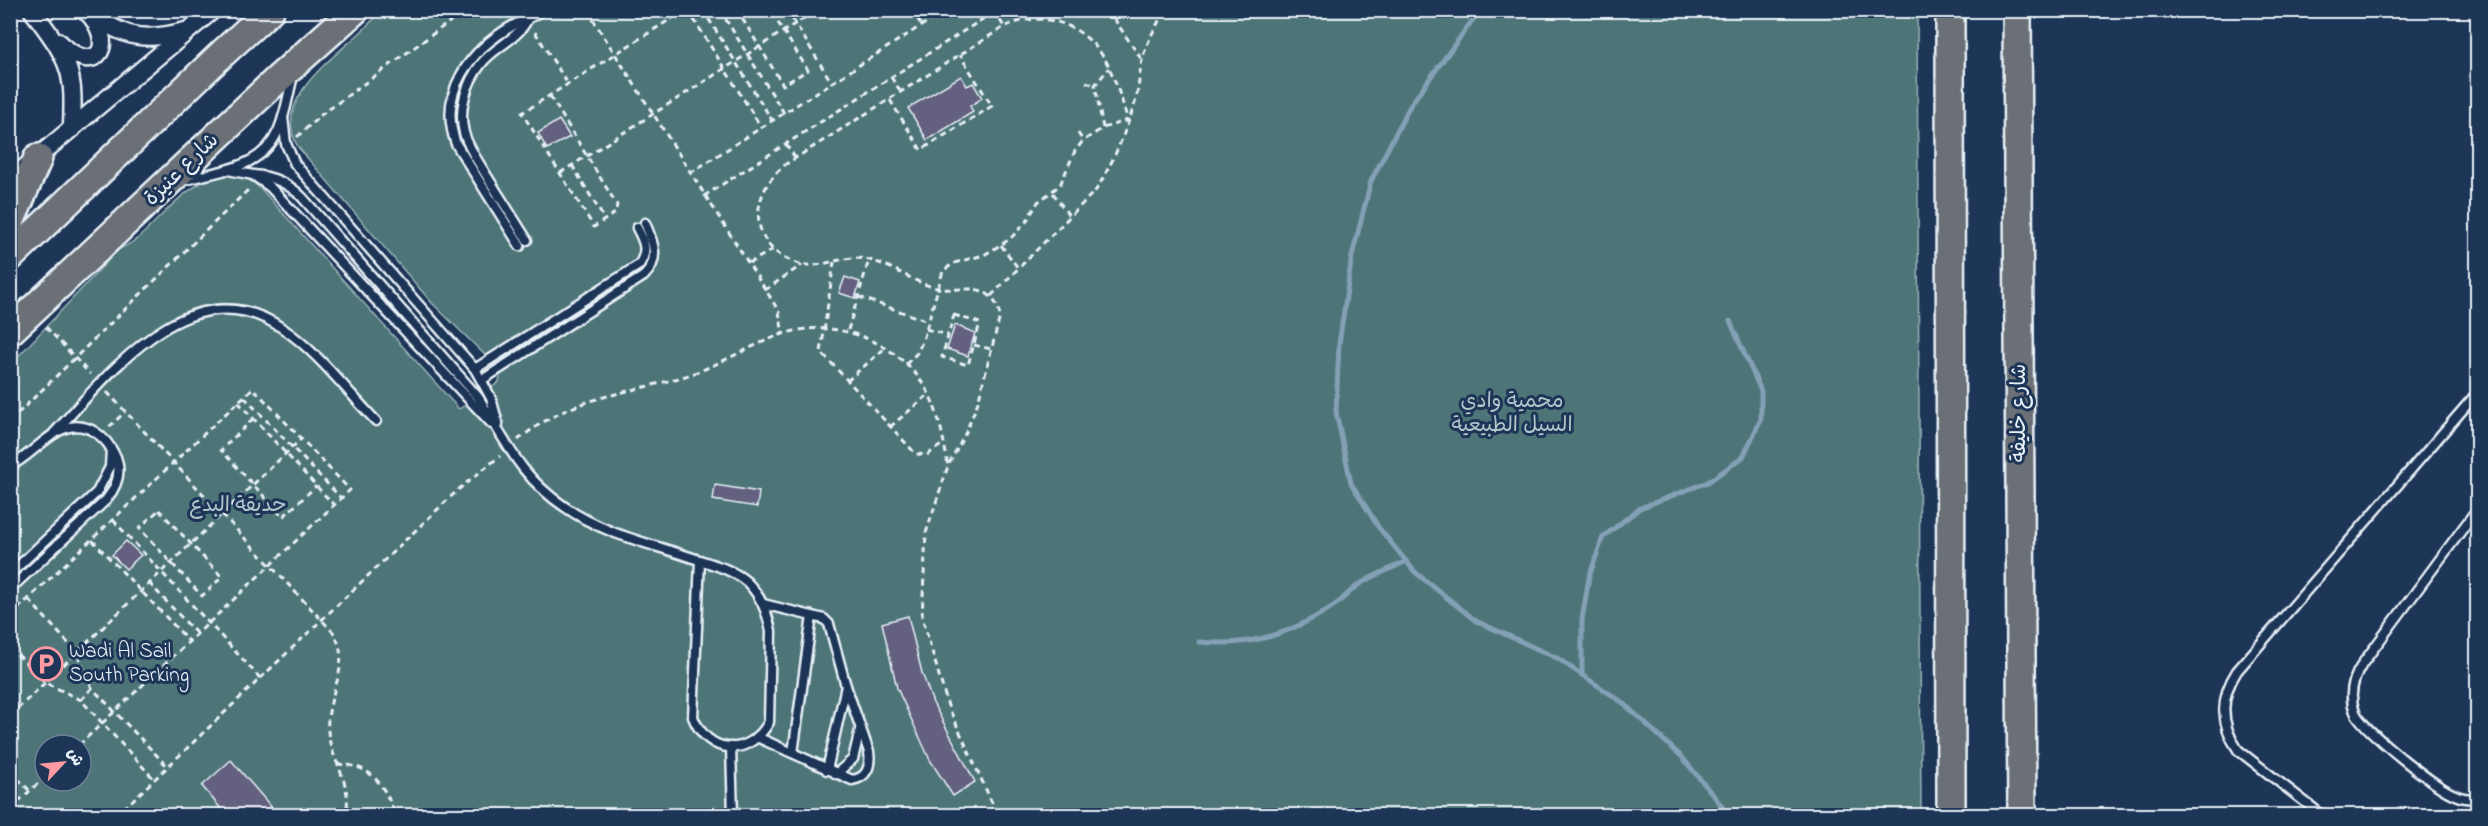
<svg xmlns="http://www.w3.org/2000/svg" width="2488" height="826" viewBox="0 0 2488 826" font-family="'Indie Flower','Playpen Sans Arabic',sans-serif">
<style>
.green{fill:#4d7478;stroke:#9ab2b8;stroke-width:1.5;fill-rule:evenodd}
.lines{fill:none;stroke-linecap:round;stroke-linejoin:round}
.stream{stroke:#84a0b6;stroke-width:5}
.building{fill:#636080;stroke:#e8f1f8;stroke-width:1.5}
.service-casing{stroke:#e8f1f8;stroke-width:13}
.minor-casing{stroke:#e8f1f8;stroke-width:21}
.primary-casing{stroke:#e8f1f8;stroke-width:32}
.path{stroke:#e8f1f8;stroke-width:3;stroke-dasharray:6 4.5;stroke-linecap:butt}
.service{stroke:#1d3557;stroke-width:8}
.minor{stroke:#1d3557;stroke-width:16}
.primary{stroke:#6a7074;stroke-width:27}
.labels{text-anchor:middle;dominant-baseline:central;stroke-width:6;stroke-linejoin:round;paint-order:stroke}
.street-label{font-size:21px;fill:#e8f1f8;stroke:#1d3557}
.park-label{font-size:21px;fill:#b2c5cb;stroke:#1d3557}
.poi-label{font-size:21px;fill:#e8f1f8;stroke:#1d3557;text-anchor:start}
</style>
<rect width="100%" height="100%" fill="#1d3557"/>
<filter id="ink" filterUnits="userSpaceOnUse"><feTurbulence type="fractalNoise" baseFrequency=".0167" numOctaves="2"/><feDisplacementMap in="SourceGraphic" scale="12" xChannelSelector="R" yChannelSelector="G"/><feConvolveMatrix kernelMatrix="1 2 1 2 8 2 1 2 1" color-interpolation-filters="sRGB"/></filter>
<g filter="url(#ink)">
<path class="green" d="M381,11H1917L1921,815H11V364L118,250C125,246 132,243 138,238C170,210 216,145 262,190L459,409L498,383L500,378L490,360L432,303L298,147C271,100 332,59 362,31C368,24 376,18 381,11ZM45,745H81V781H45Z"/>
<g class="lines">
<g class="stream">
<polyline points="1480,10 1411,104 1371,181 1352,256 1339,344 1336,412 1351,483 1379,528 1415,572 1476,621 1557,658 1622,702 1682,757 1722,806 1724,816"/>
<path d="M1199,642C1252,647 1291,634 1335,605C1344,599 1351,589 1360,584C1374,575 1391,569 1406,561"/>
<polyline points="1582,675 1582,620 1589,577 1603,537 1640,508 1708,482 1743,457 1761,419 1761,391 1730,321"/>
</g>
</g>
<g class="building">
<polygon points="961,76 967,86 973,83 982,98 970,106 973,112 927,140 908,108"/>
<polygon points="559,120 570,137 547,149 538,133"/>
<polygon points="845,277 860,282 855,298 839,293"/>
<polygon points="955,325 975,333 968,356 947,349"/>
<polygon points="715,485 759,492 757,507 713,500"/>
<polygon points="126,541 141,555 126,569 112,555"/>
<polygon points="908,616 922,673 933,703 975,782 953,796 930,760 897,688 882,623"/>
<polygon points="231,760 279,816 227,816 202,786"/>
</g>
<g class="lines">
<g class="service-casing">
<g id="service">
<path d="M527,20C517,40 494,47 481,64C466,83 458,110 464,133C469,150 480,164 488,178C501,199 514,219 527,240"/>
<polyline points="283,117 286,144 295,164 475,369 491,398 498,424"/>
<polyline points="228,170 253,175 270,187 492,424"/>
<path d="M253,175C273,176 288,183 302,197L478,397C506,441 519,476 565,507C603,534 649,543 693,558C711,564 732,569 747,582C761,596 767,612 771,631L769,722C749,758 708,755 693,717L700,560"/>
<path d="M182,181C218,170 261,170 278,131C286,114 288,94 293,76"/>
<path d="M520,246L456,144C437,92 470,50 514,25C523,20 533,17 543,10"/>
<path d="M475,369L639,265C648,251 645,243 637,228"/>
<path d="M482,380L644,276C661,259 653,242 645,223"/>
<path d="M54,433C110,373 191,266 282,328C317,351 347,391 376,421"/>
<path d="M10,466C38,453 61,411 95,432C105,438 111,447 116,457C122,473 116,488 106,500L10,589"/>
<path d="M2478,508L2363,663C2353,678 2348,694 2355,712C2362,729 2436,788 2455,795C2461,798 2471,799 2478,799"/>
<polyline points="10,574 97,492 110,467 111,450"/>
<path d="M757,737L852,780C867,778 871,766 869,752L846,686L829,624L824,619L763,604"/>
<polyline points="731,747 733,816"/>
<polyline points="793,753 812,616"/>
<polyline points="827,770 846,686"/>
<polyline points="836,774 853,759 860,730"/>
<path d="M2323,816L2238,750C2220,724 2220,697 2237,671L2478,392"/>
</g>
</g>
<g class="minor-casing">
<g id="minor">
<path d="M32,10C47,30 68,56 71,81C74,96 72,113 72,129"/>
<path d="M83,10C124,35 138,44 185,31"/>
<path d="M59,42C93,77 117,49 91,16"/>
<polyline points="10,180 213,10"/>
</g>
</g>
<g class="primary-casing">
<g id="primary">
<polyline points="1950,10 1951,816"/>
<polyline points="2017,10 2022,816"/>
<polyline points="10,222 38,158"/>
<polyline points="10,257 225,51 270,10"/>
<polyline points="10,331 280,77 355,10"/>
</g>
</g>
<g class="path">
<polyline points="587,10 772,300 779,312 783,334"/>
<polyline points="688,10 761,127"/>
<polyline points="703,10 772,120"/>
<polyline points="720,10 784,113"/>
<polyline points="737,10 783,85 808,70 770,10"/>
<polyline points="787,10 832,83"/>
<polyline points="912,10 922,26"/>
<polyline points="1108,10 1142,60"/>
<polyline points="1131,10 1137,12 1143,10"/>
<polyline points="1155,10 1162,17"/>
<polyline points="995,11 1004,27"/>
<polyline points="535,32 568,84"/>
<polyline points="891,77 901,92"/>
<polyline points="1086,82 1095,85"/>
<polyline points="550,96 617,205 615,213 594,227 522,113 685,10"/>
<polyline points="890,100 921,150 992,106 960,55"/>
<polyline points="1103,128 1095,85 1109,68"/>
<polyline points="1078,133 1083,141"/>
<polyline points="297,137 321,115 466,10"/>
<polyline points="786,144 796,159"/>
<polyline points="572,165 605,220"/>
<polyline points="560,173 817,10"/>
<polyline points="690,173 946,10"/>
<polyline points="1053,193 1070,217"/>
<polyline points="704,196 997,10"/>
<polyline points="1001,245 1018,268"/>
<polyline points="834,262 821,352 916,454 927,455 944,443"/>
<polyline points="749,263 774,249"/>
<polyline points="765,290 802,265"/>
<path d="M991,296L1096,190C1113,163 1124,135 1134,106C1139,91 1139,75 1142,60C1147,42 1156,25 1166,10"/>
<polyline points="859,297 928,321"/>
<polygon points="954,315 980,323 968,365 942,357"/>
<polyline points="46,327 90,374"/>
<polyline points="926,329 948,335"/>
<polyline points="848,330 869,260"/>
<polyline points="974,345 991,349"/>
<path d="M906,364L917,353L923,340L943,271L954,263L984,255L1010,239L1026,222L1038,202L1060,185L1075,151L1083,141L1103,128L1128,120C1122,101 1116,81 1107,63C1086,25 1044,8 1004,27L786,164C750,192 746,244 794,262C816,271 834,258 856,258C885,259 910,282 937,288C953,292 973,285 986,293C995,299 998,307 1000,316L978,402L966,432L948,466L926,533L922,617L948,706L998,816"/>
<polyline points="847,381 885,348"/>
<path d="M107,392L333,632C354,666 325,694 328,731C330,760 355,785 345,816"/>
<polyline points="244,397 341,498"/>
<polyline points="238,402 334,505"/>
<polyline points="253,419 221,450 283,517 316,486"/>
<polyline points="10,421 250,188"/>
<polyline points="109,427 125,412"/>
<polyline points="890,427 929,394"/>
<path d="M518,440C572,396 619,396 682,377C717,367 748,346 783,334C837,316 905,344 930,396C940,418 944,442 948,466"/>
<polygon points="159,510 222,577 202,596 139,528"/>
<polyline points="113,520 261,679"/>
<polyline points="92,540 189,641"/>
<polyline points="149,583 197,634"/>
<polyline points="29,600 77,653 92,688 168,767"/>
<polyline points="10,616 253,388 350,490 79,745"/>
<polyline points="10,647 46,683 81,700 154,779"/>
<polyline points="81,700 92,688"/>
<polyline points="10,716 301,439"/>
<path d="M337,764C371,765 382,782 394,811"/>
<polyline points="10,771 30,791"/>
<polyline points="10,793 18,802"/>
<polyline points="10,809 45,777"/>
<polyline points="116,816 459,489 500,456"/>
<polyline points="362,816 394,811 425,816"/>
</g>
<use href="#service" class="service"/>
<use href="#minor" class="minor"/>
<use href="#primary" class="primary"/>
</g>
</g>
<defs>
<g id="parking-ring" transform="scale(1.725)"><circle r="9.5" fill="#1d3557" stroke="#ff9aa2" stroke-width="1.5"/><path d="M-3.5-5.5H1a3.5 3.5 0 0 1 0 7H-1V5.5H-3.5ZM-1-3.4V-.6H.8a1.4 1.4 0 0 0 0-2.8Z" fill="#ff9aa2"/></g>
</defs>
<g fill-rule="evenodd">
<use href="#parking-ring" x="46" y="664"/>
</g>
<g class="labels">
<g class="street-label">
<text transform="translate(182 170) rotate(-44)">شارع عنيزة</text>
<text transform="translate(2020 413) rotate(-90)">شارع خليفة</text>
</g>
<g class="park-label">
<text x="1512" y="402">محمية وادي<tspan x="1512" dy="24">السيل الطبيعية</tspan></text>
<text x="238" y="506">حديقة البدع</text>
</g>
<g class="poi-label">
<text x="69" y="652">Wadi Al Sail<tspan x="69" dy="24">South Parking</tspan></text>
</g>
</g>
<rect width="2488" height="826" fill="none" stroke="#1d3557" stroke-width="36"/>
<rect x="18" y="18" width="2452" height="790" fill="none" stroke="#e8f1f8" stroke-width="2" filter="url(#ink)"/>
<g transform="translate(63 763) rotate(64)"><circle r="28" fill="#1d3557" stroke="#6e8097" stroke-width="1.5"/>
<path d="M0-4.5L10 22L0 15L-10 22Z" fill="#ff9aa2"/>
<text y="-9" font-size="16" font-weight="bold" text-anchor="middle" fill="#e8f1f8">ش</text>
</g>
</svg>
